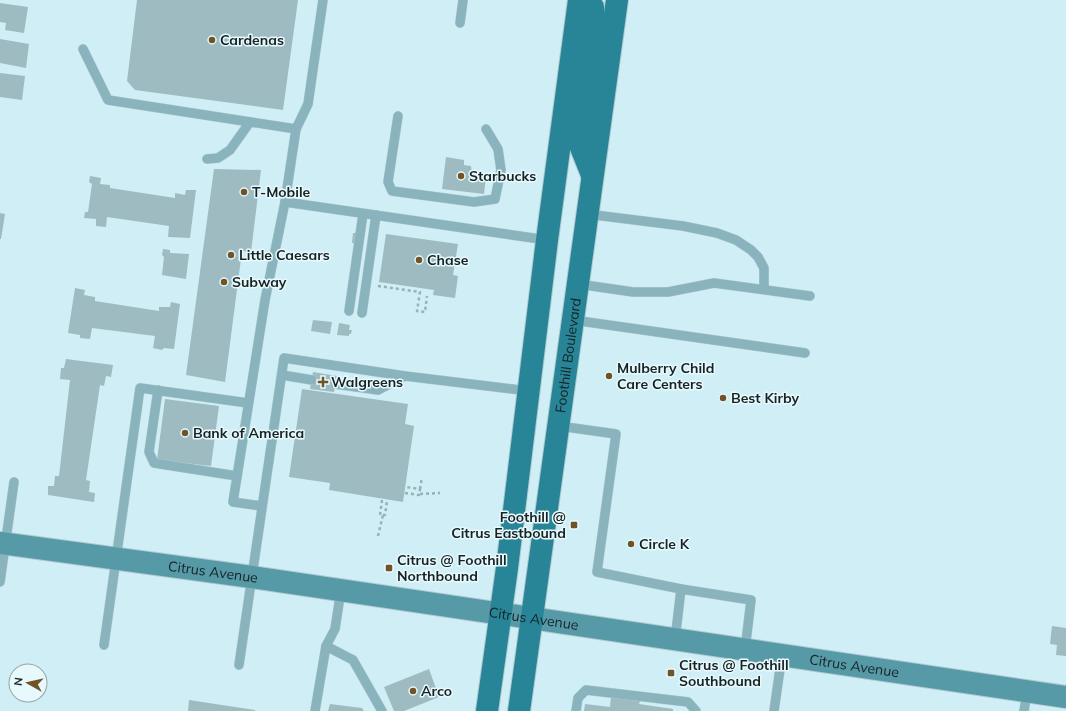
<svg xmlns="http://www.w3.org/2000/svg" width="1066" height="711" viewBox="0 0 1066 711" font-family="Mulish,sans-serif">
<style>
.building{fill:#9ebbc1}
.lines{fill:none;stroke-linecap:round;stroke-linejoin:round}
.service-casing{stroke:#afc9cf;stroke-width:10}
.secondary-casing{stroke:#afc9cf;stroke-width:24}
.primary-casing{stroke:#afc9cf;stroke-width:24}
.path{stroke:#98b0b6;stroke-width:2.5;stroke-dasharray:3 3;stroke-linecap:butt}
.service{stroke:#89b3bd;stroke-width:9}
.secondary{stroke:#5699a7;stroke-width:22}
.primary{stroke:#278597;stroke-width:22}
.poi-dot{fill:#705427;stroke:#e7f9fd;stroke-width:1.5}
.labels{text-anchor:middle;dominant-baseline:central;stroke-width:3;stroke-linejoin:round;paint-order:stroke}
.poi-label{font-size:14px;font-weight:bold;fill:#172224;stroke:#e7f9fd;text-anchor:start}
.street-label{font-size:14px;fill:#172224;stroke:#e7f9fd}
</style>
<rect width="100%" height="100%" fill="#d0eef5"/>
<g class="building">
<polygon points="137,0 298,0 283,110 135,90 127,81"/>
<polygon points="0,3 28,7 24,33 5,30 6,23 0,22"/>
<polygon points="0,39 29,44 26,68 0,63"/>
<polygon points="0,73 25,76 22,100 0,97"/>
<polygon points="446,157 464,160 464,165 471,166 472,175 486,177 484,194 442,189"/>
<polygon points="214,169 261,170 251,252 242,251 225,382 186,375"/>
<polygon points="90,176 101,178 100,184 110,185 110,188 175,198 175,193 185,195 186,190 196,190 190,238 168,237 169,226 107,217 106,227 96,226 96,219 84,218 85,212 88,212 92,184 89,182"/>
<polygon points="0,213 5,214 1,239 0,239"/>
<polygon points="353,233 359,233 357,244 352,243"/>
<polygon points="386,234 458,244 453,275 458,276 455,298 433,295 434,290 379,282"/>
<polygon points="163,249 170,250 170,253 189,254 186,279 162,275 164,257 162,255"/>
<polygon points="75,288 85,290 84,295 95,297 95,301 159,311 159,307 170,307 171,302 180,304 174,349 164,348 162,350 153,348 155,336 92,328 90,339 80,338 80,335 68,333"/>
<polygon points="313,320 332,322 330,334 311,331"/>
<polygon points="339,323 350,325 349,330 352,330 351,334 349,334 349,336 337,335"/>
<polygon points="66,359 113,365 111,377 106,376 104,386 100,385 86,480 90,481 89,492 95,493 94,502 48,495 48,486 54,486 55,476 59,476 70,380 60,379 61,368 64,368"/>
<polygon points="313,372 337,376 334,392 310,389"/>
<polygon points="302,389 408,404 405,424 414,426 403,502 329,490 330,483 289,477"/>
<polygon points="165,399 219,406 211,466 157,460"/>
<polygon points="1052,626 1066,628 1066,656 1056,655 1057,645 1050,644"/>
<polygon points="429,669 439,697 404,711 394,711 384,687"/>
<polygon points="611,697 640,701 639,704 673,709 673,711 584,711 585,704 610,707"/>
<polygon points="189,700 255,710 255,711 188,711"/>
<polygon points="330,704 362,708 364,711 328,711"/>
</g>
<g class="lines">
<g class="service-casing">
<g id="service">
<polyline points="460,23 463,0"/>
<polyline points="83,49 108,100 296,129 285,202"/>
<polyline points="398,116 388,182 392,191 474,202 495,199 501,170 498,149 486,129"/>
<polyline points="296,129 308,104 323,0"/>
<polyline points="207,159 218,158 230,150 250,122"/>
<polyline points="587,214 683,226 717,233 736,240 751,250 758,257 764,268 764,289"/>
<polyline points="578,284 633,292 668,292 714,283 810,296"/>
<polyline points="349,311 363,214"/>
<polyline points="362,313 376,215"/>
<polyline points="573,320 805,353"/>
<polyline points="282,375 312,380"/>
<polyline points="335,384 378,390 405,376"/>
<polyline points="158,390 149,452 154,463 237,476"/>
<polyline points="559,426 616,434 597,572 681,589"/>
<polyline points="262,506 233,502 265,300 285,202 547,240"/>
<polyline points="0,582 14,482"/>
<polyline points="675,640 681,589 751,600 745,650"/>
<polyline points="104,645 140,388 248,403"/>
<polyline points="326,646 353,660 382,711"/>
<polyline points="239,665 284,358 405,376 529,391"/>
<polyline points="315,711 326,646 335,629 341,590"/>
<polyline points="576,711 578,698 586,690 688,702 696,711"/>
<polyline points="774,711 782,655"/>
<polyline points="1024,711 1027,692"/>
</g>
</g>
<g class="secondary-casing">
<g id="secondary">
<path id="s1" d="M0,543L252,577L1066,697"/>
</g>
</g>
<g class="primary-casing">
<g id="primary">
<polyline points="586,0 593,7 594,20 593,40 580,145 592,175"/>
<polyline points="487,711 507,568 547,240 579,0"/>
<path id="s2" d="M519,711L617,0"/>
</g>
</g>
<g class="path">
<polyline points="378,286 420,292 417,311 425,312 427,296"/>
<polyline points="420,489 422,477"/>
<polyline points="405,493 419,495 420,489 406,487"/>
<polyline points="420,494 440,493"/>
<polyline points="382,500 380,515 385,515 387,501"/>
<polyline points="378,536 383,515"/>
</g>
<use href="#service" class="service"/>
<use href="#secondary" class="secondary"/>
<use href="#primary" class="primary"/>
</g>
<g class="poi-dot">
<circle cx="212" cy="40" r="4"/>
<circle cx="461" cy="176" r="4"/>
<circle cx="244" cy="192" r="4"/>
<circle cx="231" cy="255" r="4"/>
<circle cx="419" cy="260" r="4"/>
<circle cx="224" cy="282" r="4"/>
<circle cx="609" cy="376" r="4"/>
<path d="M321 376h4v4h4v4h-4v4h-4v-4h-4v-4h4z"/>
<circle cx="723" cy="398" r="4"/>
<circle cx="185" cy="433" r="4"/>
<rect x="570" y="521" width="8" height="8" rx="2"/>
<circle cx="631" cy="544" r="4"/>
<rect x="385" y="564" width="8" height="8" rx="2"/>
<rect x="667" y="669" width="8" height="8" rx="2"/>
<circle cx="413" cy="691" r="4"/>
</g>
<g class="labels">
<g class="poi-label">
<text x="220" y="40">Cardenas</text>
<text x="469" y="176">Starbucks</text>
<text x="252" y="192">T-Mobile</text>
<text x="239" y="255">Little Caesars</text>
<text x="427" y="260">Chase</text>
<text x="232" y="282">Subway</text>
<text x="617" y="368">Mulberry Child<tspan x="617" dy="16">Care Centers</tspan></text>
<text x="331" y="382">Walgreens</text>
<text x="731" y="398">Best Kirby</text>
<text x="193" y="433">Bank of America</text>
<text x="566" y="517" text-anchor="end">Foothill @<tspan x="566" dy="16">Citrus Eastbound</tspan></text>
<text x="639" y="544">Circle K</text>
<text x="397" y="560">Citrus @ Foothill<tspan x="397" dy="16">Northbound</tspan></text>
<text x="679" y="665">Citrus @ Foothill<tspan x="679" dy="16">Southbound</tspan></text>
<text x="421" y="691">Arco</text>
</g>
<g class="street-label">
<text stroke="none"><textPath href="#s2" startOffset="359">Foothill Boulevard</textPath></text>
<text stroke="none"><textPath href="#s1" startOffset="215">Citrus Avenue</textPath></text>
<text stroke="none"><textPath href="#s1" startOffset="539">Citrus Avenue</textPath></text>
<text stroke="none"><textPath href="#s1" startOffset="863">Citrus Avenue</textPath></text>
</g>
</g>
<g transform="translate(28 683) rotate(278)"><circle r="19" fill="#e7f9fd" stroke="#94a3a6"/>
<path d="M0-3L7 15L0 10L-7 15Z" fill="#705427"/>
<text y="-6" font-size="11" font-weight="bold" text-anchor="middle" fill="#172224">N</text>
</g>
</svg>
